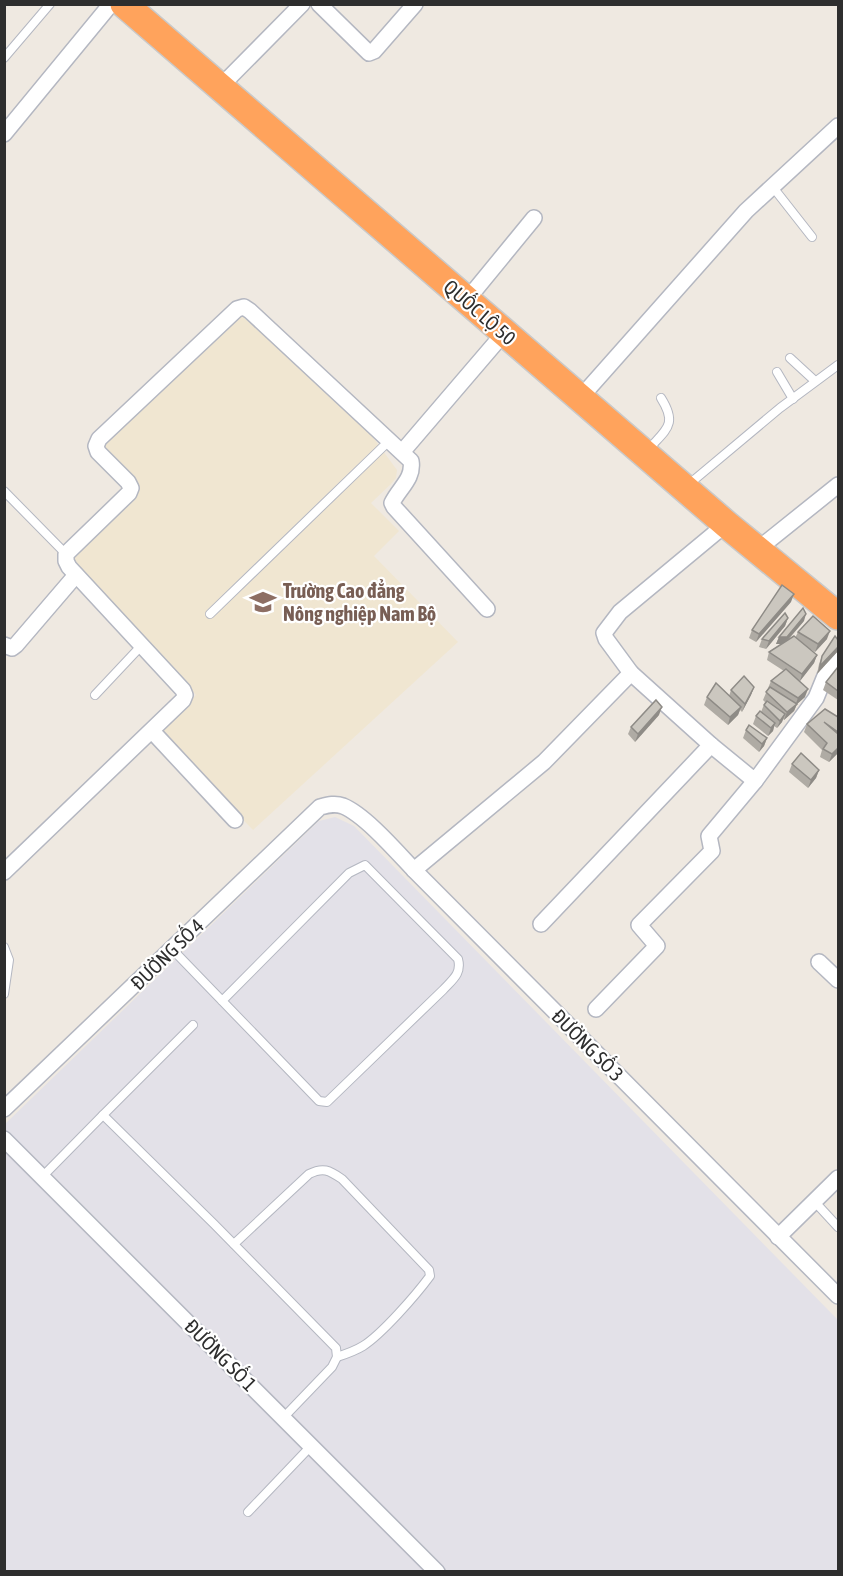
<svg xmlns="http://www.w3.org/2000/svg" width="843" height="1576" viewBox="0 0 843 1576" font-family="'Asap Condensed',sans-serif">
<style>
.industrial{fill:#e3e1e8}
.education{fill:#f0e6d1}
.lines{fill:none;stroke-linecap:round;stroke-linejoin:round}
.lane-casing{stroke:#b4b7c1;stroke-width:10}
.street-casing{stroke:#b4b7c1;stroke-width:18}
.highway-casing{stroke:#c9c9c9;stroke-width:30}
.lane{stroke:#fff;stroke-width:8}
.street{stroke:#fff;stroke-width:15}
.highway{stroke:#ffa35c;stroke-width:27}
.wall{fill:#afaba4}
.shaded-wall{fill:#8e8b86}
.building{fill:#cbc7bf;stroke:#8e8b86;stroke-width:1.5}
.labels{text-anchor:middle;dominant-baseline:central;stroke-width:4.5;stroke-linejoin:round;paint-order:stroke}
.street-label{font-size:20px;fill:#2e2e2e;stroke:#fff}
.education-label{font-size:20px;font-weight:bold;fill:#785e54;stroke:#fff;text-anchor:start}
</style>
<rect width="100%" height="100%" fill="#efe9e1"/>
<polygon class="industrial" points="335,817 354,826 838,1320 838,1571 5,1572 5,1124 319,821"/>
<polygon class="education" points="241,315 366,428 397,470 396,478 391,484 371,503 399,531 374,556 458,642 253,830 158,732 196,695 69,562 70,558 139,485 104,452 100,446"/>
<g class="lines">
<g class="lane-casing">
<g id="lane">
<polyline points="4,58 50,4"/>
<polyline points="772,186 812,237"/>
<polyline points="790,358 815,381"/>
<polyline points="777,372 793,399"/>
<path d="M648,450C666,429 678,425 661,398"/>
<polyline points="688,485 780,408 838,365"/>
<polyline points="4,491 66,554"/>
<polyline points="210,614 390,440"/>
<polyline points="95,695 142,645"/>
<polyline points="4,947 9,960 4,994"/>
<path d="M172,949L319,1101L327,1102L443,990C452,980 462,974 458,959L365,865L349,873L222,1001"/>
<polyline points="193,1025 103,1115 214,1224 336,1348 337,1357 332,1367 283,1418"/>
<polyline points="42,1177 103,1115"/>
<polyline points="814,1201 838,1227"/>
<path d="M234,1244L309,1174C323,1167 329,1170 342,1179L429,1270L430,1276C416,1295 382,1334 363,1346C355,1351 346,1354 337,1357"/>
<polyline points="248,1512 311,1446"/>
</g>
</g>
<g class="street-casing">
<g id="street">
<polyline points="319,4 369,53 374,51 415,4"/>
<polyline points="219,88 302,4"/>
<polyline points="4,134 111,4"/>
<polyline points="466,301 534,218"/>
<polyline points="581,397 746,211 838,126"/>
<polyline points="403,451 504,333"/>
<polyline points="726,524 620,612 604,633 606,639 631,673 711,745 755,781 816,698 825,676 838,659"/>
<polyline points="757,550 838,485"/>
<polyline points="4,645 12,648 16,645 76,575"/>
<polyline points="152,731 235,820"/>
<polyline points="414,870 544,762 631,673"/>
<path d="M4,872L183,700L185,695L183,690L69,567L66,561V554L129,493L131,488L128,482L98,452L96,446L99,439L237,309L244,307L250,311L411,461C414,479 399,488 392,503L394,507L487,609"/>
<polyline points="541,924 711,745"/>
<polyline points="819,962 838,980"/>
<polyline points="596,1009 657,946 639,925 712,851 709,836 755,781"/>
<path d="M4,1109L320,807C328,805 335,803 343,806C365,815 397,852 414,870L838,1296"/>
<polyline points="4,1139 437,1572"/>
<polyline points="778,1237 838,1178"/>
</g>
</g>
<g class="highway-casing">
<polyline id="highway" points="124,4 726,524 838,616"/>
</g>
<use href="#lane" class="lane"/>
<use href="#street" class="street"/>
<use href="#highway" class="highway"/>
</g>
<g class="wall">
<polygon points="791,602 756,642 749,638 752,630"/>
<polygon points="788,618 785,626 766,649 759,647 762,639"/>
<polygon points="804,621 788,640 795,638 798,632 827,639 815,652 807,647 817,655 814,663 800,681 805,697 797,704 794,711 784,720 783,719 782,722 777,728 774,726 773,731 768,736 753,724 756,716 761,712 765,702 763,700 771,681 784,671 767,660 769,652 781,644 776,644 779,637"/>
<polygon points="838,651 817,674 819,664 822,656"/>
<polygon points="838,667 838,700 823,690 826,682"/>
<polygon points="754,687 751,695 742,712 740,710 738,715 728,725 704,705 707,697 729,696 731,690"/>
<polygon points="659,715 635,742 628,734 631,727"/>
<polygon points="838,717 838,753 829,762 820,757 822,750 804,732 807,724"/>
<polygon points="746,730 767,738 764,746 759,752 743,738"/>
<polygon points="792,764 819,770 816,778 808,788 789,772"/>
</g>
<g class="shaded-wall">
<polygon points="794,594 791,602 756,642 759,634"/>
<polygon points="806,614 804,621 784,644 776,644 779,637"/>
<polygon points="788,618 785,626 766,649 769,641"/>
<polygon points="830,631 827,639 815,652 818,644"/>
<polygon points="838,647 838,651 817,674 820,666"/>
<polygon points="817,655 814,663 800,681 802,674"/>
<polygon points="754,687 751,695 742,712 745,704"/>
<polygon points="808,689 805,697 797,704 794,711 784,720 787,712 795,706 798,698"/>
<polygon points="662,707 659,715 635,742 638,734"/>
<polygon points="741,707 738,715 728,725 730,717"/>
<polygon points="785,714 782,722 777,728 780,721"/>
<polygon points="775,723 773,731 768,736 771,728"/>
<polygon points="767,738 764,746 759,752 762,744"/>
<polygon points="838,748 838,753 829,762 832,754"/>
<polygon points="819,770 816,778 808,788 811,780"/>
</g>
<g class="building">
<polygon points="782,585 794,594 759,634 752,630"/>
<polygon points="803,608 806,614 787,637 779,637"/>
<polygon points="785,613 788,618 769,641 762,639"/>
<polygon points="813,616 830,631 818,644 798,632"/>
<polygon points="794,636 817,655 802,674 769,652"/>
<polygon points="835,636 838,640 838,647 820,666 822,656"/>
<polygon points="838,667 838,691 826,682"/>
<polygon points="786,669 808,689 798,698 771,681"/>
<polygon points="744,676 754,687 745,704 731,690"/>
<polygon points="716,683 741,707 730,717 707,697"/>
<polygon points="770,687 797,704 787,712 766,692"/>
<polygon points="656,700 662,707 638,734 631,727"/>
<polygon points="767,701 785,714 780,721 764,705"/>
<polygon points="825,709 838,717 838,732 824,722 838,734 838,748 832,754 823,749 827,743 807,724"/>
<polygon points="760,711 775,723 771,728 756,716"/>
<polygon points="749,725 767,738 762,744 746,730"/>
<polygon points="801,753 819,770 811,780 792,764"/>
</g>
<defs>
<g id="university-bare" transform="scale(2.07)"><path d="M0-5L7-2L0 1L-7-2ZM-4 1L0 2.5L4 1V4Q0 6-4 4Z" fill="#8d6e63" stroke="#fff" stroke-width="2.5" paint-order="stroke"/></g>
</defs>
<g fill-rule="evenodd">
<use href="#university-bare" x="263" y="602"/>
</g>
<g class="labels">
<g class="street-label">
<text transform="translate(480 312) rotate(41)">QUỐC LỘ 50</text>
<text transform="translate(167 954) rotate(-44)">ĐƯỜNG SỐ 4</text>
<text transform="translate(588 1045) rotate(45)">ĐƯỜNG SỐ 3</text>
<text transform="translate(221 1355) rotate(45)">ĐƯỜNG SỐ 1</text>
</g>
<g class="education-label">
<text x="283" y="590">Trường Cao đẳng<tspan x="283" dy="23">Nông nghiệp Nam Bộ</tspan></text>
</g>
</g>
<rect width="843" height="1576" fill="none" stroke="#2e2e2e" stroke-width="12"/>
</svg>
